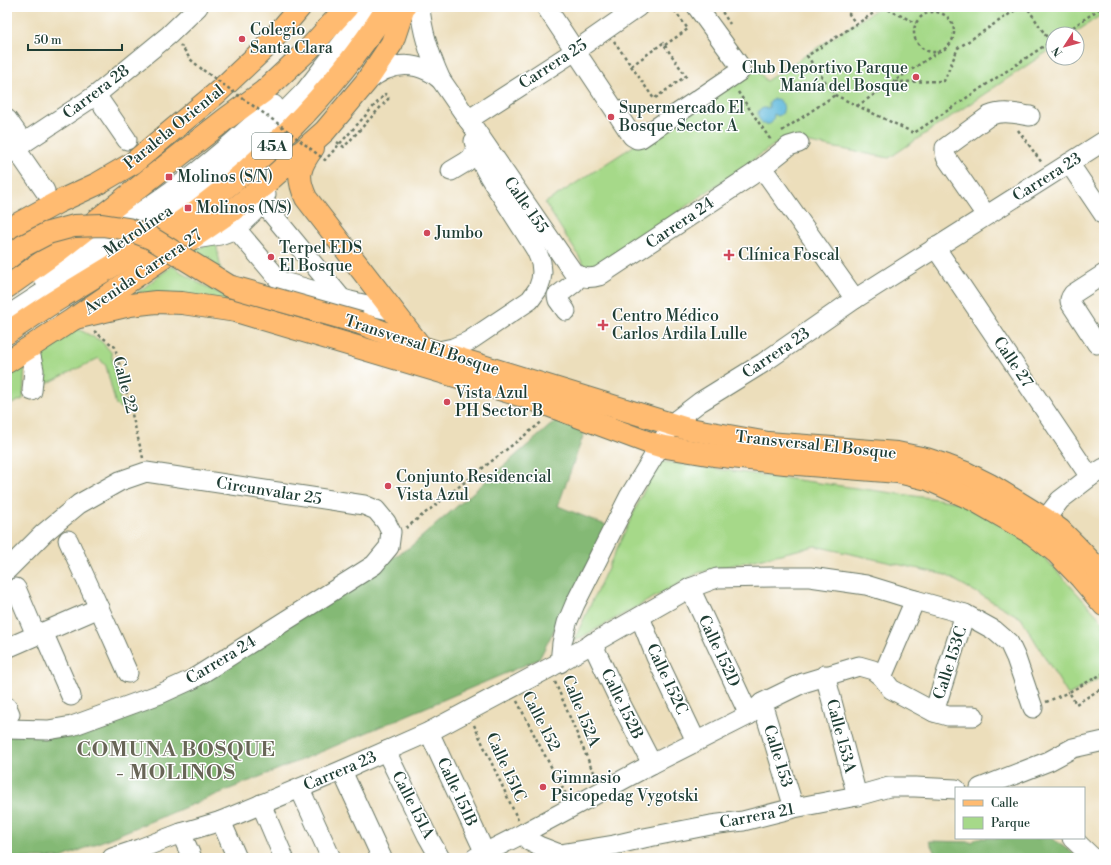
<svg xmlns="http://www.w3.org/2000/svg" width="1111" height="865" viewBox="0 0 1111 865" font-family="'Libre Bodoni',serif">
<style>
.green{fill:#a6d989;stroke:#628b5e}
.forest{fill:#84b975;stroke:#527b54}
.water{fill:#5db8db;stroke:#3e7a88}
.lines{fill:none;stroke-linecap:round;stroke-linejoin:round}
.minor-casing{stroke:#677563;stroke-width:21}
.major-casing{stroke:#677563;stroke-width:24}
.highway-casing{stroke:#677563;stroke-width:24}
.path{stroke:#677563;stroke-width:2.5;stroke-dasharray:3 3;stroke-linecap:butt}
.minor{stroke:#fff;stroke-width:19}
.major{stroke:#ffbb71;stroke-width:22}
.highway{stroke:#ffbb71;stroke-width:22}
.major-bridge-casing{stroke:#677563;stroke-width:24;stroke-linecap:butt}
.path-bridge{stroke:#677563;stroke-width:2.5;stroke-dasharray:3 3;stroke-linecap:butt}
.major-bridge{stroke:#ffbb71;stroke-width:22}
.poi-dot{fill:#d1495b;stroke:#fff;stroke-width:1.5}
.labels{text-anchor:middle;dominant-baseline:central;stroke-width:3;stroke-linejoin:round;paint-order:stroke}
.shield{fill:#fff;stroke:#627771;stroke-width:1}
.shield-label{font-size:15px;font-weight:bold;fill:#1f3d34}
.poi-label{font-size:16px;fill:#1f3d34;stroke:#fff;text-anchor:start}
.street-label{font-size:16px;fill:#1f3d34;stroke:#fff}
.district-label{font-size:20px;font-weight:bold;letter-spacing:1px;fill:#686557;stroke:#fff}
</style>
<rect width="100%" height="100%" fill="#fff"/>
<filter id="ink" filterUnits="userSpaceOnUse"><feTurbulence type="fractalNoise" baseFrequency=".025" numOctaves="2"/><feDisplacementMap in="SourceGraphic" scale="8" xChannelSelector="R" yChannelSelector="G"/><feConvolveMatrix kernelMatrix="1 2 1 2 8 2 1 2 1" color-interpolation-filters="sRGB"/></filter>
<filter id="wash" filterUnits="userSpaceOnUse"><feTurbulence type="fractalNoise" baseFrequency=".012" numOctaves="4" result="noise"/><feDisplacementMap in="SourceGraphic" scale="16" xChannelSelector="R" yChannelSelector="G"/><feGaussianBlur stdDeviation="0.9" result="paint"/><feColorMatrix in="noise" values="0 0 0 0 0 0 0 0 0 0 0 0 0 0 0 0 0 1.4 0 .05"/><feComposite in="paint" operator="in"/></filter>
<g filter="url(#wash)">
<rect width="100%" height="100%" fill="#ecdebb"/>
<g class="green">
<polygon points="880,7 1104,7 1104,13 1073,34 1053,34 1053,48 889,158 784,138 598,268 585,266 545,203 756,67 766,81"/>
<polygon points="216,242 221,270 189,251"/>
<polygon points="172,266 197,282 223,295 289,314 237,304 128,300"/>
<polygon points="74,327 101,341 111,352 122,409 116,405 106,366 99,358 44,385 38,354"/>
<polygon points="25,361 23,399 7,406 7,374"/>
<polygon points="658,461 966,503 1027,538 1104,623 1104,676 1068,695 1021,618 946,575 815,546 698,573 573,642"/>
</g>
<g class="forest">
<polygon points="559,418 587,425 558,506 608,526 539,659 323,751 61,858 7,858 7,732 67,733 287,624 410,547"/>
<polygon points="978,838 1051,838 1080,858 937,858 929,841 972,842"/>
</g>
<path class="water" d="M773,99H777C784,103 785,107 782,114L778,116L774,114C773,123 772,125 763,124L758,117V112L760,109L764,108H769V103Z"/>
</g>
<g filter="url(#ink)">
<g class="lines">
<g class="minor-casing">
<g id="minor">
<path d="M420,7C422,33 430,56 441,80L573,272C582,278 589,279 599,276L755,173C761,172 764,173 768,176L855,299"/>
<polyline points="546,7 632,136 637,139 641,138 740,71 740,66 697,7"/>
<path d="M367,82C385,66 405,60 428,71C433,73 437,77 441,80"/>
<polyline points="96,95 127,140"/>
<polyline points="7,119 24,143"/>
<polyline points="468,120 575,51 638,7"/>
<polyline points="16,149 45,191"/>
<polyline points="7,154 96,95 169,35 198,7"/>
<polyline points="1069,163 1104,215"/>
<polyline points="451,171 466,162 471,158 476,149"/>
<polyline points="755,173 789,146 799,143"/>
<polyline points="263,203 342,299"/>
<path d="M986,215L946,157L945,152V148L989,116C1003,110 1016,114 1030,116"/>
<polyline points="236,229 280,281 350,301 393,311"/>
<polyline points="189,240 220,235 236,229 263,203 266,194 265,190"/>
<polyline points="935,247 1090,477"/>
<path d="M43,278C85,248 129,221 171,191C208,165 241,135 274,105"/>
<polyline points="566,311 558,300 557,296 574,283 579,276"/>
<polyline points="7,316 174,207 206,185 242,155 305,91 370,7"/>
<path d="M1097,344L1071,304C1069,300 1070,298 1073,294L1104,274"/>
<polyline points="29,347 34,370 32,391"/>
<path d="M439,351L453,348L469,341L530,300L538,289L541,280L542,272L541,262L536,250C525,233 514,215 503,198C491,180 479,162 474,141"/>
<polyline points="1037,530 1060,500 1090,477 1104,468"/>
<polyline points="68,540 99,608 128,673"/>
<polyline points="7,570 44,533 79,504 120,481 146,472 364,505 376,510 386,522 391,532 389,547 374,565 193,679 160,694 72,726 48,730 7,729"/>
<polyline points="16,588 36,635"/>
<polyline points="690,588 749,715"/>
<polyline points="640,617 656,657 696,741"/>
<polyline points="43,632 71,696"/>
<polyline points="592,643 620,702 652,764"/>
<polyline points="7,648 99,608"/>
<polyline points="560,663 562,643 567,623 575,604 629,497 660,446 671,425 679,418 700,402 763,363 855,299 1104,141"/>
<polyline points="825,675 857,796"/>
<polyline points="882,677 915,600"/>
<polyline points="762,703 794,808"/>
<polyline points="7,707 10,714"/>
<polyline points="934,712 965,614"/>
<polyline points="429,732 485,853"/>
<polyline points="386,751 427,835 440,858"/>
<polyline points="343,770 346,780 382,858"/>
<polyline points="980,788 1049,761 1073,748 1104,741"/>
<polyline points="300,789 331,858"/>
<polyline points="261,804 284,858"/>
<polyline points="221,821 237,858"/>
<polyline points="181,833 192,858"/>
<polyline points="524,833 529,841 539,846 570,858"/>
<polyline points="1072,838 1093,858"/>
<polyline points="560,854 614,845 644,838 711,825 743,821 794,808 857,796 889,787 915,787 956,789"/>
<polyline points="112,858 139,849 181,833 221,821 343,770 429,732 553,666 690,588 717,578 774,577 810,577 866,585 915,600 965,614 994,630 1009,643 1016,658 1033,708"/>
<polyline points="475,858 524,833 652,764 749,715 762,703 803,683 859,666 873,670 882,677 891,689 934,712 948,716 974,716"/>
</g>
</g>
<g class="major-casing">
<g id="major">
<polyline points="75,318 130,305 156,302 182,303 236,311 526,397 647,442 660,446 714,455 785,463 898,472 928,479 974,500 1033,534 1056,552 1081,578 1104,605"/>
<polyline points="360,323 421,347 684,428 768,443 897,453 926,459 947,466 966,473 990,485 1045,519 1060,530 1076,546 1094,565 1104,578"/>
</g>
</g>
<g class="highway-casing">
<g id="highway">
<path d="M313,148C299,167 296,176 306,198L421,347"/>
<polyline points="7,230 58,202 97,184 133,163 218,92 268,45 300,7"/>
<polyline points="7,287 59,250 227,118 263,92 308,50 347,7"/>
<path d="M7,333C25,321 42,309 60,298C97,275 135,253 171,229C255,171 333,94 388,7"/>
<polyline points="7,362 75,318 233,210 264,185 325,131 366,82 392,43 404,7"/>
</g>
</g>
<g class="path">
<polyline points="719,7 730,24"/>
<polyline points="851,7 849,14 856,24"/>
<polyline points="883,7 807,56 835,95 914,133 1050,42 1027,7"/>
<polyline points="883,7 916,23"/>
<polyline points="653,11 659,7"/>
<circle cx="934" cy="32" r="20"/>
<polyline points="1063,34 1102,7"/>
<polyline points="614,41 654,99 686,76 663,43 631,66"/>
<polyline points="180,45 185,51 190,59 203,70"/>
<polyline points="665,45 688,29 672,7"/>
<polyline points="895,82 944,81 958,48 1020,7"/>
<polyline points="738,92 770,139 769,142"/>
<polyline points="857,106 938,52"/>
<polyline points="1018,130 1042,163"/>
<polyline points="782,131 835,95"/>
<polyline points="337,142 344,147 389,98"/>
<polyline points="94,331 115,347 143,458"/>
<polyline points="406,528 543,421"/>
<polyline points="1104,673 1069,692 1076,704 1104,687"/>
<polyline points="555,682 591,767 598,778"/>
<polyline points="517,701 542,750 566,794"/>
<polyline points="1046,702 1069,692"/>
<polyline points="474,725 518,820"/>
</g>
<use href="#minor" class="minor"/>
<use href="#major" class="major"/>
<use href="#highway" class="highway"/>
<g class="major-bridge-casing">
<polyline id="major-bridge" points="7,259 23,246 48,233 74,226 102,225 128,229 151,238 229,286 360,323"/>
</g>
<polyline class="path-bridge" points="203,70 280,125 325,160 385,94 389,98"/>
<use href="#major-bridge" class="major-bridge"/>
</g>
</g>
<g class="poi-dot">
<circle cx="242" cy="39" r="4"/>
<circle cx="916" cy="77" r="4"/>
<circle cx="611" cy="117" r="4"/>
<rect x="165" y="173" width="8" height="8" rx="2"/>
<rect x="184" y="204" width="8" height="8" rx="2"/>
<circle cx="427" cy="233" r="4"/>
<path d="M727 249h4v4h4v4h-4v4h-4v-4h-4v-4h4z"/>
<circle cx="271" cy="257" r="4"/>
<path d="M601 319h4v4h4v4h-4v4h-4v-4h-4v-4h4z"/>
<circle cx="447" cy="402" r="4"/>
<circle cx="388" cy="486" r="4"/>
<circle cx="543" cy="787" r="4"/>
</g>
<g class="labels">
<rect class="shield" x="252" y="133" width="40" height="26" rx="3"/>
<g class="shield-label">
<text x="272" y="146">45A</text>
</g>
<g class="poi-label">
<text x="250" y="30">Colegio<tspan x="250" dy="18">Santa Clara</tspan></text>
<text x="908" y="68" text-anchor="end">Club Deportivo Parque<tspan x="908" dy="18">Manía del Bosque</tspan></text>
<text x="619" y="108">Supermercado El<tspan x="619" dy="18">Bosque Sector A</tspan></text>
<text x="177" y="177">Molinos (S/N)</text>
<text x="196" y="208">Molinos (N/S)</text>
<text x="435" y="233">Jumbo</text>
<text x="279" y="248">Terpel EDS<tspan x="279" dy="18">El Bosque</tspan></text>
<text x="738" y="255">Clínica Foscal</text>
<text x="612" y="316">Centro Médico<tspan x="612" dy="18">Carlos Ardila Lulle</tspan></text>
<text x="455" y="393">Vista Azul<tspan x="455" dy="18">PH Sector B</tspan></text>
<text x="396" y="477">Conjunto Residencial<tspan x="396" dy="18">Vista Azul</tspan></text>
<text x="551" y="778">Gimnasio<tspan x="551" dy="18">Psicopedag Vygotski</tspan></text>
</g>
<g class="street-label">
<text transform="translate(553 64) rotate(-33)">Carrera 25</text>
<text transform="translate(96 92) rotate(-37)">Carrera 28</text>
<text transform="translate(174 127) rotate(-39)">Paralela Oriental</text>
<text transform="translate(1047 177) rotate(-32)">Carrera 23</text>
<text transform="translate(526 205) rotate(55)">Calle 155</text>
<text transform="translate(680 223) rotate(-34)">Carrera 24</text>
<text transform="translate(138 231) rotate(-34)">Metrolínea</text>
<text transform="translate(143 272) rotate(-34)">Avenida Carrera 27</text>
<text transform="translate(422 345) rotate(18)">Transversal El Bosque</text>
<text transform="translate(776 353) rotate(-34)">Carrera 23</text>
<text transform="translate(1013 362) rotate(56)">Calle 27</text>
<text transform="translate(125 385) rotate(76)">Calle 22</text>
<text transform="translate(816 445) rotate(6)">Transversal El Bosque</text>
<text transform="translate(269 491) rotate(9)">Circunvalar 25</text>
<text transform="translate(719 651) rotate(65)">Calle 152D</text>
<text transform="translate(221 660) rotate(-31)">Carrera 24</text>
<text transform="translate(950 663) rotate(-72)">Calle 153C</text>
<text transform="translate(667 679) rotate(65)">Calle 152C</text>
<text transform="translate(622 704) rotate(64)">Calle 152B</text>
<text transform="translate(581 711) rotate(68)">Calle 152A</text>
<text transform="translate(541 721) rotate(63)">Calle 152</text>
<text transform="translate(841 736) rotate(75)">Calle 153A</text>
<text transform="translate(778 756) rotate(73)">Calle 153</text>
<text transform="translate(506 767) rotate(65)">Calle 151C</text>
<text transform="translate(340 771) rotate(-23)">Carrera 23</text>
<text transform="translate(457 792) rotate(65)">Calle 151B</text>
<text transform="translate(413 805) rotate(63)">Calle 151A</text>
<text transform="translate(757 816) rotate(-11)">Carrera 21</text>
</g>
<g class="district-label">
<text x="176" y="750">COMUNA BOSQUE<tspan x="176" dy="23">- MOLINOS</tspan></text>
</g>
</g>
<rect width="1111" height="865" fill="none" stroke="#fff" stroke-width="24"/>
<rect x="955" y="787" width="130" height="52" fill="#ffffff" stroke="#a5b1ae"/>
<rect x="963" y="800" width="20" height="6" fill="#ffbb71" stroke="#a5b1ae"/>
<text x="991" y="807" font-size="12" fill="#1f3d34">Calle</text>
<rect x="963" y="817" width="20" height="12" fill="#a6d989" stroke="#a5b1ae"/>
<text x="991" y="827" font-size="12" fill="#1f3d34">Parque</text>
<g transform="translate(1065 46) rotate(234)"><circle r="19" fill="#ffffff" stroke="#a5b1ae"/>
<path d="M0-3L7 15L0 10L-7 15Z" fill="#d1495b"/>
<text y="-6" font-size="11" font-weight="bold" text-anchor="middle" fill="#1f3d34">N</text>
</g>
<path d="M28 44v6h94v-6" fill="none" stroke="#1f3d34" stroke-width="2"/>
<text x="34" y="44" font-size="12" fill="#1f3d34" stroke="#ffffff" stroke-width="3" paint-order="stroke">50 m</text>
</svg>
